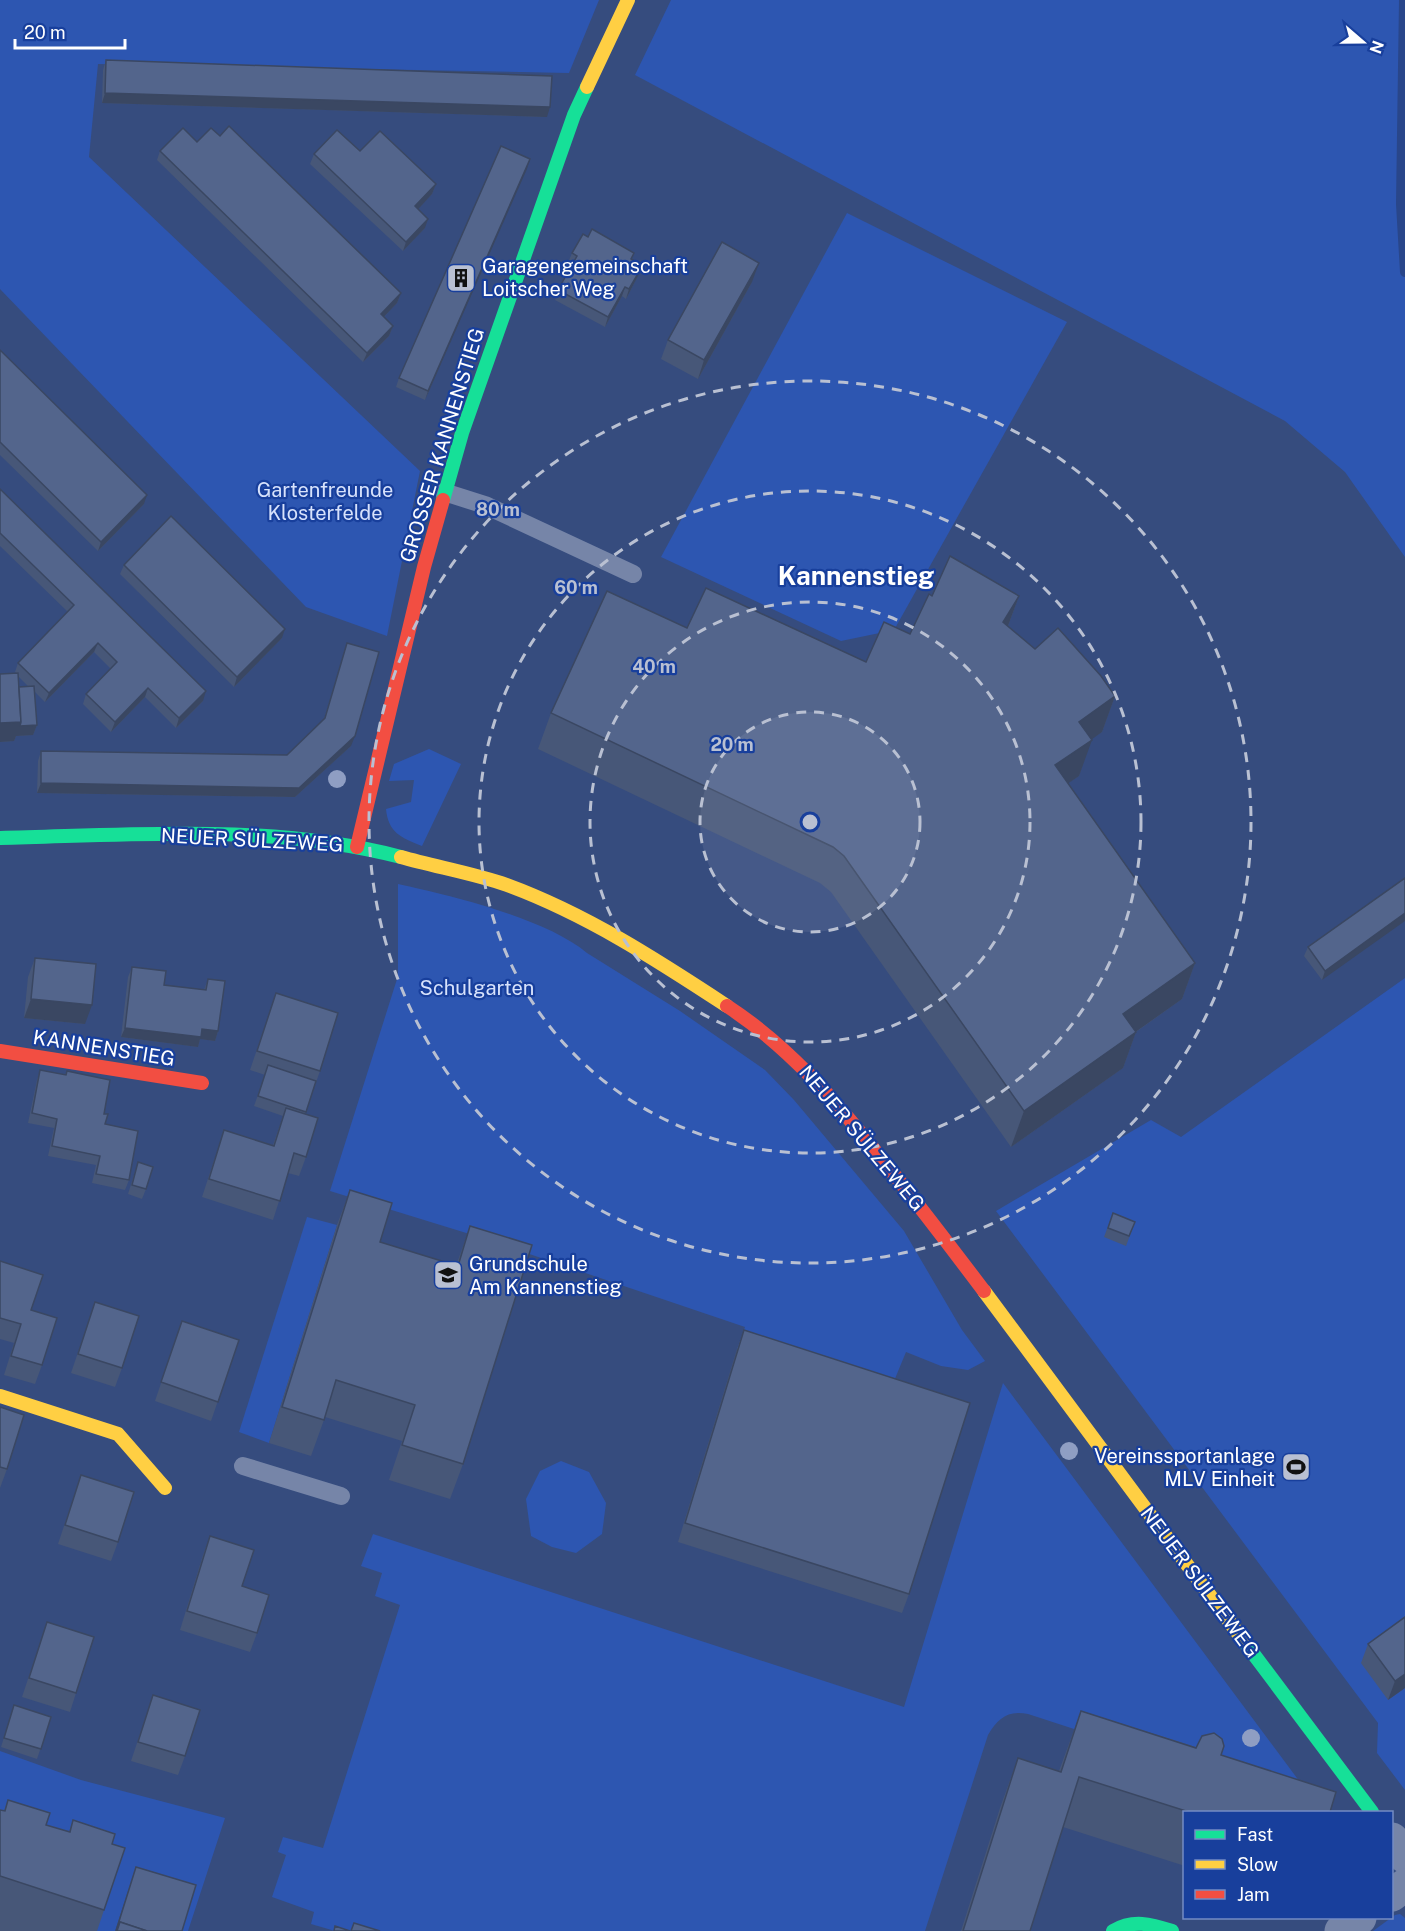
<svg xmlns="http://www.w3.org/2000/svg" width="1405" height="1931" viewBox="0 0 1405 1931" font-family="'Public Sans',sans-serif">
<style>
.green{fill:#2d56b1}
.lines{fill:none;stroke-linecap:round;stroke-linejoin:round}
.stream{stroke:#29468a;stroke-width:10}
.lane{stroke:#7685a8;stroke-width:18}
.street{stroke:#7685a8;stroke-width:33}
.fast{stroke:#16e098;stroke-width:14}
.slow{stroke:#ffcf43;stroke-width:14}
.jam{stroke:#f24e42;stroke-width:14}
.tree{fill:#8f9ec3}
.wall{fill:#475778;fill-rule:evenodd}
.shaded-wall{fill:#3a4762}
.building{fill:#53658c;stroke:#3a4762;stroke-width:1.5}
.ring{fill:none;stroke:#b9c0d2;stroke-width:3;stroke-dasharray:10 8}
.labels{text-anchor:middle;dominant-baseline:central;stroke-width:4.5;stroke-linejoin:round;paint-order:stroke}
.poi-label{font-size:20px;fill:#fff;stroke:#183f9c;text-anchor:start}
.street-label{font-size:20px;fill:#fff;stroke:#183f9c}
.park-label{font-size:20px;fill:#d7e2fc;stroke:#183f9c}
.district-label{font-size:26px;font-weight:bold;fill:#fff;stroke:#183f9c}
.centre{fill:#b9c0d2;stroke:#183f9c;stroke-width:3}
.ring-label{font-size:18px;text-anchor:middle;font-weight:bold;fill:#b9c0d2;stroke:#183f9c;stroke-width:4.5;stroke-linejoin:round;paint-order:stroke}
</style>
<rect width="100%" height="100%" fill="#364c7e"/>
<g class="green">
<polygon points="0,0 599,0 569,73 98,64 89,157 420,471 387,636 306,607 0,289"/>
<polygon points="671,0 1405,0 1405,557 1345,472 1285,421 635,75"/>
<polygon points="847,213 1067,322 894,630 841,641 661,557"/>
<path d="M429,749L461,764L422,846C401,838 388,832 386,809L411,802L414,780L389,781L394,764Z"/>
<path d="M398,884C450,895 547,919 587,953L680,1011L765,1070L794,1100L904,1231L962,1330L985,1361L968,1370L941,1366L906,1352L887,1398L737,1349L745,1327L476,1236L330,1191L398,976Z"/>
<polygon points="1405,978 1405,1790 1377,1753 1378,1723 996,1211 1151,1120 1181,1137"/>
<polygon points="307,1217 337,1225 269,1443 239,1432"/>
<path d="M1003,1383L1320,1809L1028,1714C1008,1710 998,1718 988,1735L925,1931H335L311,1924L314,1912L272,1897L286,1855L278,1852L283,1837L323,1848L400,1605L375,1596L382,1573L361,1566L373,1534L904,1707Z"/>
<polygon points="561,1461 589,1472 606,1503 602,1534 576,1553 552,1547 531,1536 526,1499 540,1471"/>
<polygon points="0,1751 81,1780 225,1818 188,1931 181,1931 133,1876 115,1931 96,1931 0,1852"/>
<polygon points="1400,1914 1405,1918 1405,1931 1373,1931 1395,1915"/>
</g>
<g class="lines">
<polyline class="stream" points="1404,0 1401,204 1405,272"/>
<g class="lane">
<polyline points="444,492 485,505 633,574"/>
<polyline points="243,1466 341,1496"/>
</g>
<g class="street">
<polyline points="1392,1839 1405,1857"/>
<polyline points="1392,1895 1405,1885"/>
<polyline points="1341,1931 1360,1918"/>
</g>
<g class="fast">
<polyline points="443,500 462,433 574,115 587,87"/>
<path d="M0,838C133,835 271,823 401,857"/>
<polyline points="1243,1640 1372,1812"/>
<path d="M1113,1931C1133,1919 1151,1924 1172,1931"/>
</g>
<g class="slow">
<polyline points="587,87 628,0"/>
<path d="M401,857C436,867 473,873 507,885C586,914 657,960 727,1006"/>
<polyline points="984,1291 1243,1640"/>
<polyline points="0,1396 118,1434 165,1488"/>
</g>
<g class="jam">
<polyline points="357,847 424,567 443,500"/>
<path d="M727,1006C788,1046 835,1100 880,1157C916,1201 950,1246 984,1291"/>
<polyline points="0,1051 202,1083"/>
</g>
</g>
<g class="tree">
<circle cx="337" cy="779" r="9"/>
<circle cx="1069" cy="1451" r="9"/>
<circle cx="1251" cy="1738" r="9"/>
</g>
<g class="wall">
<polygon points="106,60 547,117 102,103 103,70"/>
<polygon points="220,136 401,293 397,303 384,317 393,326 389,336 363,362 157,160 160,151"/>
<polygon points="360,151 436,184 432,194 418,209 425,228 403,251 310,164 314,154"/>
<polygon points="530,159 425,400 396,387 399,378"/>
<polygon points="572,253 632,259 639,274 626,299 622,296 605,327 555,300 558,290 572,265 568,263"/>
<polygon points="752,282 698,379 661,359 668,340"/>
<polygon points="0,350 144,504 98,551 0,455"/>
<path d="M0,489L203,701L176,728L145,697L111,732L83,704L86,694L111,669L94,652L45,702L35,692L37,725L33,735L16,736L14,741L0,742V674L16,673L15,672L18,663L68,612L0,546ZM18,676L29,687H19Z"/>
<polygon points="124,565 282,638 234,687 120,574"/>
<polygon points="932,596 1019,596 1008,626 1035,649 1115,696 1102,732 1091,739 1079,776 1068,783 1195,963 1182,999 1136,1032 1123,1068 1011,1147 831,892 820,883 538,749 551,713 687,628 866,662 910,634"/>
<polygon points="347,643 351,746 295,797 37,793 38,761 41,751 287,755 324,719"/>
<polygon points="1405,878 1322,980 1304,956 1308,947"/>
<polygon points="35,958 85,1024 24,1018 28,977"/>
<polygon points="132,967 164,985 204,990 208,979 218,1031 215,1041 200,1039 198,1047 121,1037 128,977"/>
<polygon points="276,993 320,1071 305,1114 306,1157 299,1176 288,1173 273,1220 202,1197 224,1130 273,1145 283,1116 254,1106 265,1075 250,1070"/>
<polygon points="40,1070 65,1075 67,1071 104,1114 105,1124 129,1180 125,1190 92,1183 96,1165 48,1156 54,1128 28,1123 37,1080"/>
<polygon points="138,1162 146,1189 142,1199 128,1194"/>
<polygon points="350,1190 380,1242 456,1266 470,1226 463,1464 450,1499 389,1480 402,1441 325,1417 311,1456 269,1443 337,1225"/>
<polygon points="1113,1213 1135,1222 1126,1246 1104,1237"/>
<polygon points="0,1261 31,1310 42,1365 35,1384 4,1375 14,1343 0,1339"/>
<polygon points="95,1302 122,1368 115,1387 71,1373"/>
<polygon points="182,1321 239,1340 211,1421 155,1401"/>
<polygon points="744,1330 909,1594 902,1613 678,1542 737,1349"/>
<polygon points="0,1407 7,1469 0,1488"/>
<polygon points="81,1475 118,1542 111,1561 58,1544"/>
<polygon points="210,1536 242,1586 257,1633 250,1652 180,1630 203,1555"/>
<polygon points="1405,1617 1405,1688 1388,1700 1361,1663 1368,1644"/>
<polygon points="47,1622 76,1693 70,1712 22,1697"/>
<polygon points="153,1695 185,1756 178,1775 131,1761"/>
<polygon points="14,1705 51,1717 37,1759 1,1747"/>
<polygon points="1081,1711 1221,1755 1330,1812 1185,1812 1185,1866 1063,1827 1030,1931 961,1931 1000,1808 1018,1758 1059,1771"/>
<polygon points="8,1800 46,1825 69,1832 73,1820 112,1844 104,1910 97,1931 0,1931 0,1810 4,1811"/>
</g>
<g class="shaded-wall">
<polygon points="105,93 550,107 547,117 102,103"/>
<polygon points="530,159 527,169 425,400 428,391"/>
<polygon points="436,184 432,194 412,216 415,206"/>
<polygon points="428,219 425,228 403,251 406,242"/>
<polygon points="759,263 752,282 698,379 704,360"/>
<polygon points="643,265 639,274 626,299 629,289"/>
<polygon points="625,287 622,296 605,327 608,317"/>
<polygon points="401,293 397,303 377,324 381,314"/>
<polygon points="393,326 389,336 363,362 367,353"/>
<polygon points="147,495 144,504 98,551 101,542"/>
<polygon points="1019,596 1006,631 1003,622"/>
<polygon points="285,629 282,638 234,687 237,677"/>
<polygon points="98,643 94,652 45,702 49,693"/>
<polygon points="148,688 145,697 111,732 115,722"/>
<polygon points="206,691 203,701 176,728 179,718"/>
<polygon points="1115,696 1102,732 1067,757 1092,740 1079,776 1042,801 1055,765 1079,722"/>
<polygon points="21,722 37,725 33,735 16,736 14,741 0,742 0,723"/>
<polygon points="355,736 351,746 295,797 37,793 41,783 299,788"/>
<polygon points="1405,913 1405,921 1322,980 1325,971"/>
<polygon points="1195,963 1182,999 1110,1050 1123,1014"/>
<polygon points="31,999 92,1005 85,1024 24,1018"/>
<polygon points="125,1028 202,1029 218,1031 215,1041 200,1039 198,1047 121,1037"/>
<polygon points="1136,1032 1123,1068 1011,1147 1024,1111"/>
<polygon points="1405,1674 1405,1688 1388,1700 1395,1681"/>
</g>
<g class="building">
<polygon points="106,60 552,76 550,107 105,93"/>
<polygon points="229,126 401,293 381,314 393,326 367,353 160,151 183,128 197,142 211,128 220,136"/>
<polygon points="337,130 360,151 380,131 436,184 415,206 428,219 406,242 314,154"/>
<polygon points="501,146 530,159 428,391 399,378"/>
<polygon points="592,229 634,253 631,259 643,265 629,289 625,287 608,317 558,290 577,256 572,253 583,234 588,237"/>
<polygon points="722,242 759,263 704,360 668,340"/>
<polygon points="0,350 147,495 101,542 0,442"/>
<polygon points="0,489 206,691 179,718 148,688 115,722 86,694 117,662 98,643 49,693 18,663 74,605 0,533"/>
<polygon points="171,516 285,629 237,677 124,565"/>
<polygon points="950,556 1019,596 1003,622 1035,649 1058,628 1101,676 1115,696 1079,722 1092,740 1055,765 1195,963 1123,1014 1136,1032 1024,1111 844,856 833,847 551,713 607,591 687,628 706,588 866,662 884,622 910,634 929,594 932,596"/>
<polygon points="347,643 379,652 355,736 299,788 41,783 41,751 287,755 325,718"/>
<polygon points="18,673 21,722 0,723 0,674"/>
<polygon points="34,686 37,725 20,726 21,722 19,687"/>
<polygon points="1405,878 1405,913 1325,971 1308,947"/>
<polygon points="35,958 96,964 92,1005 31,999"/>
<polygon points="132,967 166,971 164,985 206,990 208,979 225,981 218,1031 202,1029 201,1037 125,1028"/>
<polygon points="276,993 338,1013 320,1071 257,1051"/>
<polygon points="268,1065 316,1081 306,1112 258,1096"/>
<polygon points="40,1070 66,1075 67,1071 110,1080 104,1114 108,1114 105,1124 138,1131 129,1180 96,1174 100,1156 52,1146 57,1119 32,1113"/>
<polygon points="286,1108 318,1118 306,1157 294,1153 280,1201 209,1179 224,1130 274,1146"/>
<polygon points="138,1162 153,1167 146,1189 132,1185"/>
<polygon points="350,1190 392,1203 380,1242 458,1266 470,1226 532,1245 463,1464 402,1445 415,1405 336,1380 324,1420 282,1407"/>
<polygon points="1113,1213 1135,1222 1129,1236 1108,1228"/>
<polygon points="0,1261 43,1275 31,1310 57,1318 42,1365 11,1356 21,1324 0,1318"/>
<polygon points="95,1302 139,1316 122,1368 78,1354"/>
<polygon points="182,1321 239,1340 218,1402 161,1382"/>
<polygon points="744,1330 970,1403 909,1594 685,1523"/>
<polygon points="0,1407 24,1415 7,1469 0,1467"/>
<polygon points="81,1475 134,1492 118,1542 65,1525"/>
<polygon points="210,1536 254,1550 242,1586 269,1595 257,1633 187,1611"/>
<polygon points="1405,1617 1405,1674 1395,1681 1368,1644"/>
<polygon points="47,1622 94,1637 76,1693 29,1678"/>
<polygon points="153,1695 200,1710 185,1756 138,1742"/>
<polygon points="14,1705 51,1717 41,1749 4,1738"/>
<polygon points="1081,1711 1196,1748 1202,1736 1214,1733 1222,1739 1224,1746 1221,1755 1336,1792 1330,1812 1189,1812 1079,1777 1030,1931 963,1931 1018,1758 1061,1772"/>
<polygon points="8,1800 50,1813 46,1825 70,1832 73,1820 115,1834 112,1844 125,1848 104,1910 0,1876 0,1810 5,1811"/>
<polygon points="136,1867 196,1885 182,1931 147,1931 120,1922 116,1931"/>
<polygon points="120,1922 147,1931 117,1931"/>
<polygon points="354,1923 380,1931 351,1931"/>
<polygon points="335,1926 350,1931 334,1931"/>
</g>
<circle cx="810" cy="822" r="110" fill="#b9c0d2" fill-opacity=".12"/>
<g class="ring">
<circle cx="810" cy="822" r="110"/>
<circle cx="810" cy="822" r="220"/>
<circle cx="810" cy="822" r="331"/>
<circle cx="810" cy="822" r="441"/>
</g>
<defs>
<g id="building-square" transform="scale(1.5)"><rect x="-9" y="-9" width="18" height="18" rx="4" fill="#b9c0d2" stroke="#183f9c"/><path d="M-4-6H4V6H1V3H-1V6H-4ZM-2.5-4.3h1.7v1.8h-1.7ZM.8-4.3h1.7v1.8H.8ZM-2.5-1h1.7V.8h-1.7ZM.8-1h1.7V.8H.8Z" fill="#111"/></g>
<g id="school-square" transform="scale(1.5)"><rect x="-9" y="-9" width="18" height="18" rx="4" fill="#b9c0d2" stroke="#183f9c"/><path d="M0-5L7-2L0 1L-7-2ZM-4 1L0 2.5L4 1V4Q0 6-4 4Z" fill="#111"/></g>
<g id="stadium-square" transform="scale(1.5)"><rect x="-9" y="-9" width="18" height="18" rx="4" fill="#b9c0d2" stroke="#183f9c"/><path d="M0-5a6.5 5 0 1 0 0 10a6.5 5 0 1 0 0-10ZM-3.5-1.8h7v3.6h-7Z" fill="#111"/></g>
</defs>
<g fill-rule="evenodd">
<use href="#building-square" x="461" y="278"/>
<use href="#school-square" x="448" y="1275"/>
<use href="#stadium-square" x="1296" y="1467"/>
</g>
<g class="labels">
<g class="poi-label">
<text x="482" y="266">Garagengemeinschaft<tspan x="482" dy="23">Loitscher Weg</tspan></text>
<text x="469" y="1264">Grundschule<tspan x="469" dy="23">Am Kannenstieg</tspan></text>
<text x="1275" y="1456" text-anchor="end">Vereinssportanlage<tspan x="1275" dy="23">MLV Einheit</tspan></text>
</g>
<g class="street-label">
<text transform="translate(442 445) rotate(-73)">GROSSER KANNENSTIEG</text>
<text transform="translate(252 840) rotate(3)">NEUER SÜLZEWEG</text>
<text transform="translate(104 1048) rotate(9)">KANNENSTIEG</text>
<text transform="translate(862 1138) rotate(50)">NEUER SÜLZEWEG</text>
<text transform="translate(1200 1582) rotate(53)">NEUER SÜLZEWEG</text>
</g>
<g class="park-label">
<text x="325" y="490">Gartenfreunde<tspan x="325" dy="23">Klosterfelde</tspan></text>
<text x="477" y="988">Schulgarten</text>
</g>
<g class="district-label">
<text x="856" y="575">Kannenstieg</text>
</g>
</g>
<circle cx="810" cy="822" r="9" class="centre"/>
<g class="ring-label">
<text x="498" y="516">80 m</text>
<text x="576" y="594">60 m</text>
<text x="654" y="673">40 m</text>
<text x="732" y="751">20 m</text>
</g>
<rect x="1183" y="1811" width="210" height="108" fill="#183f9c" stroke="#748cc4" stroke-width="1.5"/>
<rect x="1195" y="1830" width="30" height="9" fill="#16e098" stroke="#748cc4" stroke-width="1.5"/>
<text x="1237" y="1841" font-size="18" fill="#ffffff">Fast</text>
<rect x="1195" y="1860" width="30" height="9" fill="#ffcf43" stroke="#748cc4" stroke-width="1.5"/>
<text x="1237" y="1871" font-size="18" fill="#ffffff">Slow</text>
<rect x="1195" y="1890" width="30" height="9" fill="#f24e42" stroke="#748cc4" stroke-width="1.5"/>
<text x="1237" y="1901" font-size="18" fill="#ffffff">Jam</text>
<g transform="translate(1363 42) rotate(110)" stroke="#183f9c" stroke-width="4.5" paint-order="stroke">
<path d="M0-4.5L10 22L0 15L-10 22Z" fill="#ffffff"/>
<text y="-9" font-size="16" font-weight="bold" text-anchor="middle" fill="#ffffff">N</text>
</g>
<path d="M15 39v9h110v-9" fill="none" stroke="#ffffff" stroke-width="3"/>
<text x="24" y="39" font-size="18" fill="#ffffff" stroke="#183f9c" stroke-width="4.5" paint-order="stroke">20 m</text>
</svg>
